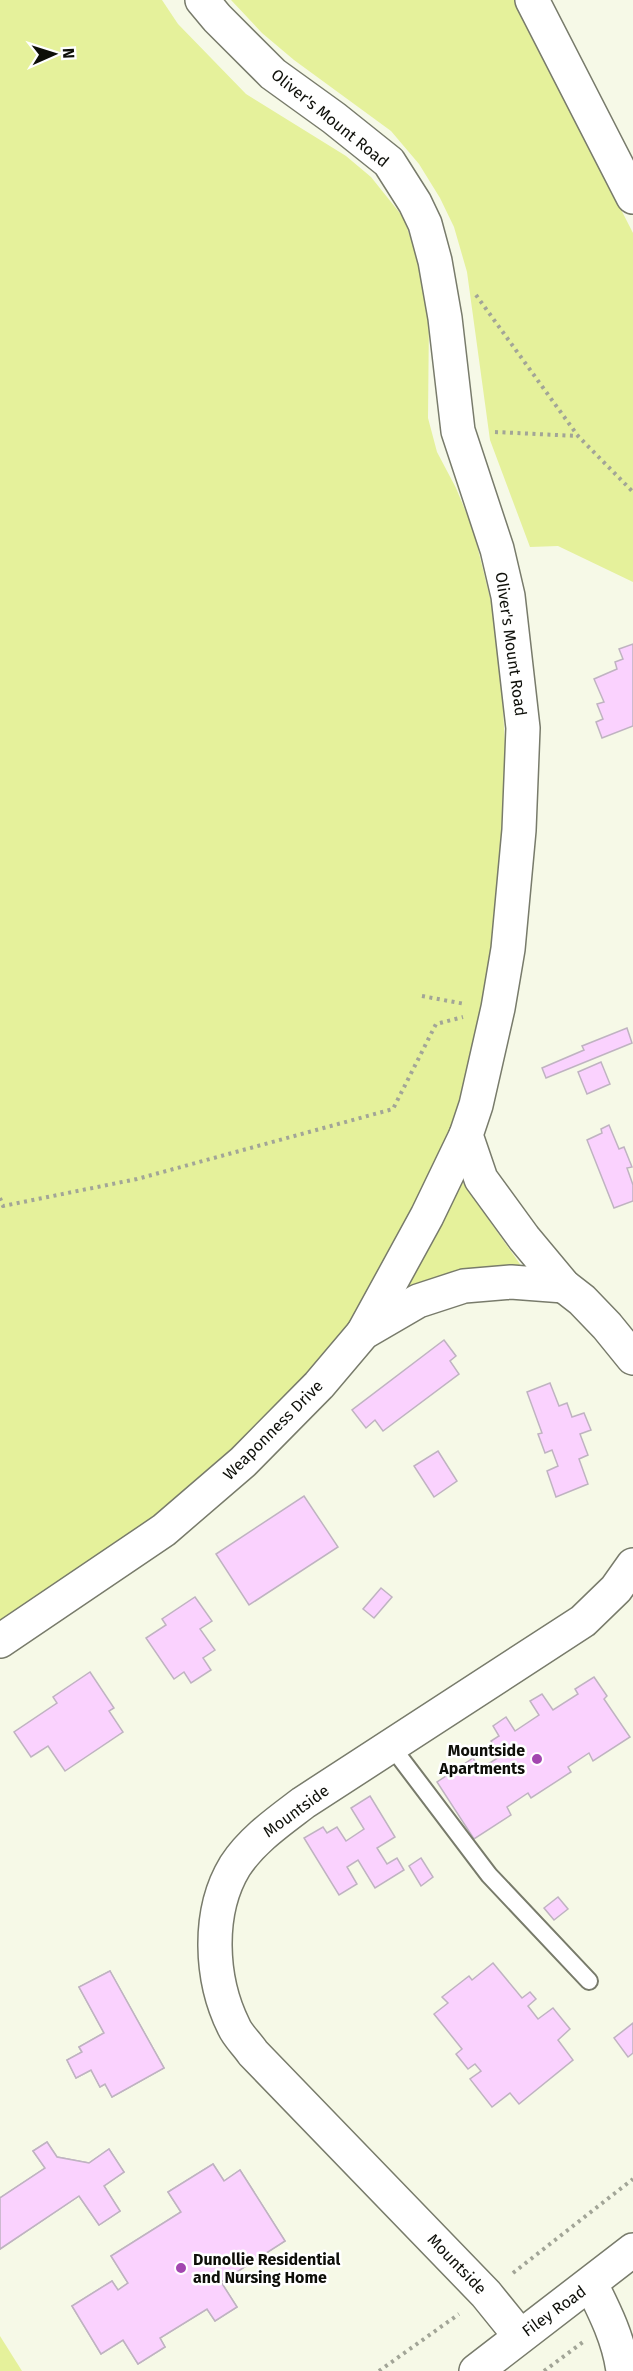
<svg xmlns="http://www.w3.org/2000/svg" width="633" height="2371" viewBox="0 0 633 2371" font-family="'Fira Sans',sans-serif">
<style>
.green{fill:#e5f19b}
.building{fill:#fad2fe;stroke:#bfb3c1;stroke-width:1.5}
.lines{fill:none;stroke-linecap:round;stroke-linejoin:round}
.lane-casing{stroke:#787b6b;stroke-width:20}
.street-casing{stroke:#787b6b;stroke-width:36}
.secondary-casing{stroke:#787b6b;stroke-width:36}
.highway-casing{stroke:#787b6b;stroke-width:36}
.path{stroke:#a2a597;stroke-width:4;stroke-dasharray:3 4.5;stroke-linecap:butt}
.lane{stroke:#fff;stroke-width:16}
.street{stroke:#fff;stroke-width:33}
.secondary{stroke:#fff;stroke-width:33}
.highway{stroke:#fff;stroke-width:33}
.poi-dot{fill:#a346b0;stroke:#fff;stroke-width:2}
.labels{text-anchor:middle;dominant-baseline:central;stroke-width:5;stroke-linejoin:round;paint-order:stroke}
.street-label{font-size:16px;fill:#0e0f09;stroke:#fff}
.poi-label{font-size:16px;font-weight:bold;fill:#0e0f09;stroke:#fff;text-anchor:end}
</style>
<rect width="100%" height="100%" fill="#f6f9e7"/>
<g class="green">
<polygon points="0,0 162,0 178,24 246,94 346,156 371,177 403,217 412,242 423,274 429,315 428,418 437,452 456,488 473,529 496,622 502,690 507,784 495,931 481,1023 458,1112 425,1195 380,1274 337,1342 263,1426 178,1503 0,1624"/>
<polygon points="231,0 514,0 633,233 633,582 558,546 530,547 490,440 467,272 454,227 440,198 419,164 391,131 294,60 262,33"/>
<polygon points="463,1183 522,1267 418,1288 402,1289 459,1184"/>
<polygon points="0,2336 22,2371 0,2371"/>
</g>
<g class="building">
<polygon points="633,644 633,726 602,738 596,722 603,719 597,704 604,702 594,679 617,669 615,662 623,659 619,649"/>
<polygon points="627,1028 632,1043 546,1078 542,1068 584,1050 582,1046"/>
<polygon points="601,1062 610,1084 587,1094 578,1072"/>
<polygon points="609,1125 619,1149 624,1147 632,1167 627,1168 633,1185 633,1201 614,1208 587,1140 602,1133 601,1129"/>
<polygon points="444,1340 456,1356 450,1361 459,1374 383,1431 375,1420 366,1428 352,1410"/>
<polygon points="550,1383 559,1406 567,1403 572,1417 584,1413 591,1430 580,1434 588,1455 579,1459 588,1484 556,1497 547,1471 558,1466 552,1450 545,1453 538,1434 542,1433 527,1392"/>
<polygon points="438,1451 457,1481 434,1497 414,1466"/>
<polygon points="304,1496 338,1547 249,1605 216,1554"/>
<polygon points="381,1588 392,1597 374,1618 363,1609"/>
<polygon points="195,1597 212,1621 200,1629 215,1650 203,1658 211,1670 191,1683 184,1672 174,1679 146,1638 166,1625 162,1619"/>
<polygon points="90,1672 114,1708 109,1711 123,1732 65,1771 48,1746 31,1757 14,1732 57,1703 53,1697"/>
<polygon points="594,1677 607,1696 604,1699 630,1737 593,1761 589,1753 568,1767 571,1772 531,1798 528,1793 507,1807 511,1815 474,1839 437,1782 473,1758 480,1769 501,1756 491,1741 499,1736 493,1726 506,1717 515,1731 539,1715 530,1701 542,1694 553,1710 578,1694 575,1689"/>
<polygon points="370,1796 395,1837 377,1848 387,1864 397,1858 404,1870 375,1888 358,1860 347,1867 357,1884 339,1895 304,1838 323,1827 327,1833 337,1827 346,1841 364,1829 351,1808"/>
<polygon points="421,1858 433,1877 421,1886 409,1866"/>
<polygon points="558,1897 568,1909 554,1920 544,1908"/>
<polygon points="493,1963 522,1998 530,1992 536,1999 528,2006 538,2019 553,2008 570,2029 558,2040 573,2060 519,2104 510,2093 492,2107 470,2079 481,2071 475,2064 468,2069 456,2054 462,2049 434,2014 448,2003 442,1997 469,1976 472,1980"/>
<polygon points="110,1971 164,2068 112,2097 105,2084 100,2087 91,2070 76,2078 67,2060 82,2052 79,2047 104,2033 79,1987"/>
<polygon points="110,1971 164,2068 112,2097 105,2084 100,2087 91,2070 76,2078 67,2060 82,2052 79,2047 104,2033 79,1987"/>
<polygon points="633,2023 633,2053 628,2057 614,2038"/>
<polygon points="47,2142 57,2157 89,2163 109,2149 124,2172 104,2186 120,2211 99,2225 79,2196 0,2249 0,2198 45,2168 33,2151"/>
<polygon points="47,2142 57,2157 89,2163 109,2149 124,2172 104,2186 120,2211 99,2225 79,2196 0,2249 0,2198 45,2168 33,2151"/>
<polygon points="213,2164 224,2181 240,2170 285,2241 221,2282 237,2307 215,2321 207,2309 160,2338 165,2347 138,2364 123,2340 101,2354 72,2306 112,2281 118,2290 128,2283 111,2256 181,2212 168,2192"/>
<polygon points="213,2164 224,2181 240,2170 285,2241 221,2282 237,2307 215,2321 207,2309 160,2338 165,2347 138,2364 123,2340 101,2354 72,2306 112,2281 118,2290 128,2283 111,2256 181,2212 168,2192"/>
</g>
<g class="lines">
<g class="lane-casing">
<polyline id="lane" points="392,1747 489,1875 589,1981"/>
</g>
<g class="street-casing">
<g id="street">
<polyline points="202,0 217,18 273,74 334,118 389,162 415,203 425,224 435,261 445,318 458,431 497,549 508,596 523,728 519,830 508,949 498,1008 476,1105 466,1135 481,1179 524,1238 564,1286 582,1300 607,1326 633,1358"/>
<polyline points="363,1333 427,1216 466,1135"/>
<polyline points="0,1641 164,1530 243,1462 319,1385 363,1333 418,1301 464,1286 511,1282 564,1286"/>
<path d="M591,2284C605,2312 619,2340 623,2371"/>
<path d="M520,2336L486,2294L253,2053C247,2044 238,2036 234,2027C210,1979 207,1912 235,1866C252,1840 278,1822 303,1803L583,1621L616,1589L633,1565"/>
</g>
</g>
<g class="secondary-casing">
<polyline id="secondary" points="532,0 633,197"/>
</g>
<g class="highway-casing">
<polyline id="highway" points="476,2371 633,2250"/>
</g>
<g class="path">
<polyline points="476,295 578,436 633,492"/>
<polyline points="495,432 578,436"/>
<polyline points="422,996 465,1004"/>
<polyline points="0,1198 3,1206 137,1179 393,1109 436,1024 463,1017"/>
<polyline points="513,2273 633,2179"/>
<polyline points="379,2371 459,2314"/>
<polyline points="544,2371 583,2342"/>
</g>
<use href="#lane" class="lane"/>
<use href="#street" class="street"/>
<use href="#secondary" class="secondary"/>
<use href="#highway" class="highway"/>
</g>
<g class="poi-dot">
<circle cx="537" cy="1759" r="6"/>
<circle cx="181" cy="2268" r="6"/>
</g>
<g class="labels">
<g class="street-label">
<text transform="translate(330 118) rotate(39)">Oliver's Mount Road</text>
<text transform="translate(511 644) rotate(82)">Oliver's Mount Road</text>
<text transform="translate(273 1430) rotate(-45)">Weaponness Drive</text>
<text transform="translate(296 1811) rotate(-36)">Mountside</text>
<text transform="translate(457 2264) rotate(46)">Mountside</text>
<text transform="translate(554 2311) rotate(-36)">Filey Road</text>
</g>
<g class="poi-label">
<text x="525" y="1750">Mountside<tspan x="525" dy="18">Apartments</tspan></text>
<text x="193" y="2259" text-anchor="start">Dunollie Residential<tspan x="193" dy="18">and Nursing Home</tspan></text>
</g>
</g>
<g transform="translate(54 54) rotate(87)" stroke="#ffffff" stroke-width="4.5" paint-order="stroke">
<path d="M0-4.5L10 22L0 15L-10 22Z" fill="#0e0f09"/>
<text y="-9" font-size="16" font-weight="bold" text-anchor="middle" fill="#0e0f09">N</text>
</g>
</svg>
